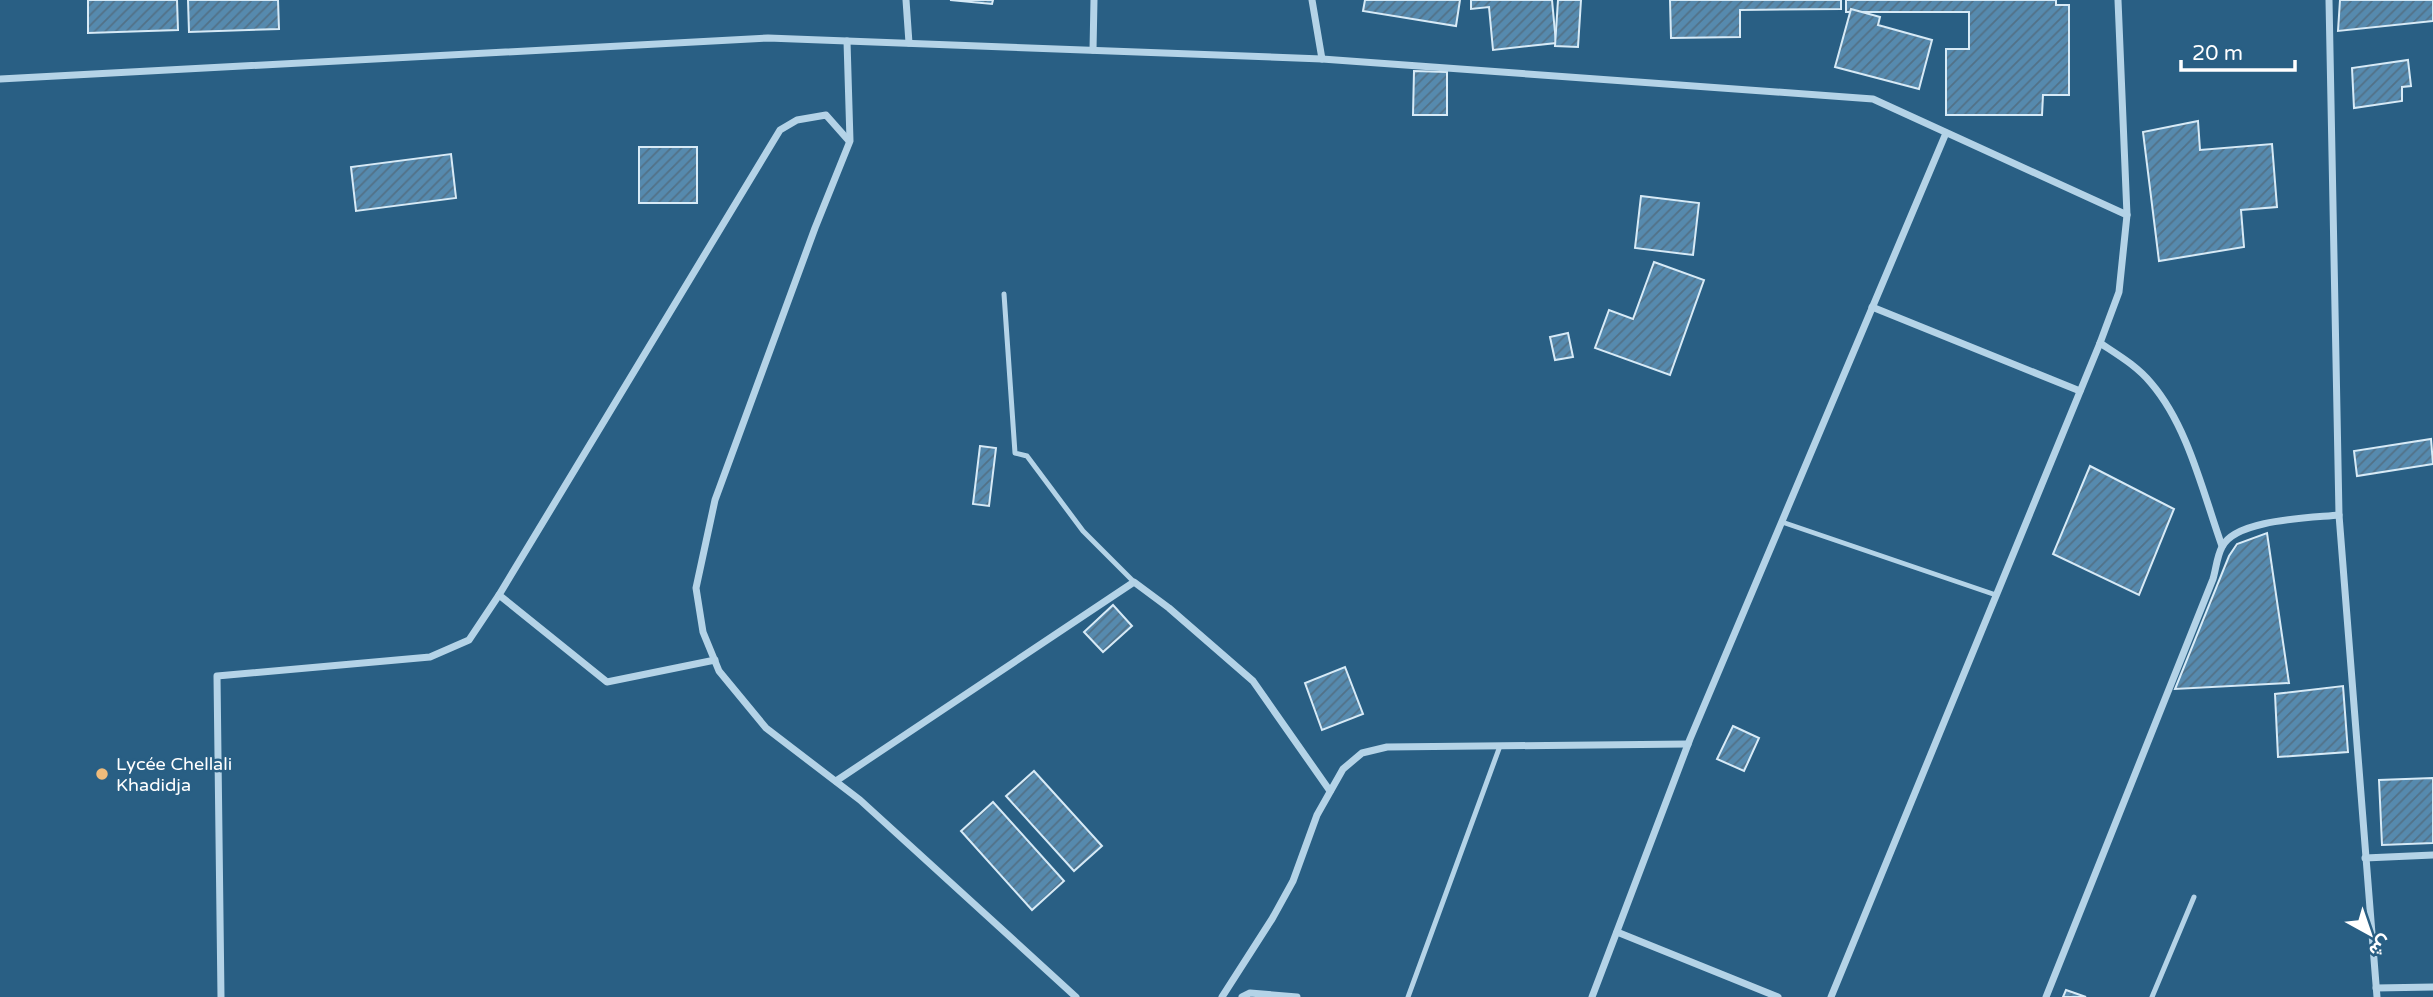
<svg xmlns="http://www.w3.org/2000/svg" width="2433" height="997" viewBox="0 0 2433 997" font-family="'Varela Round',Vazirmatn,sans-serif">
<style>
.building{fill:url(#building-hatch);stroke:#d7eaf6;stroke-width:2}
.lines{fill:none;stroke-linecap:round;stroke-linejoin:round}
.lane{stroke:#b4d3e7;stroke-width:5}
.street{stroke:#b4d3e7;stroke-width:7}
.poi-dot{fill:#eebb7b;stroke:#295f84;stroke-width:2.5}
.labels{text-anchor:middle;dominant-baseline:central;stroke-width:5;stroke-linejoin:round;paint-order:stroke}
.poi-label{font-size:18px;fill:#fff;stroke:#295f84;text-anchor:start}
</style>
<defs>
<pattern id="building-hatch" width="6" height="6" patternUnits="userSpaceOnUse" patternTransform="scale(1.75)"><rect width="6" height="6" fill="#568aae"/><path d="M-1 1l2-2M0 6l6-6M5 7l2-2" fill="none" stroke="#527187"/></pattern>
</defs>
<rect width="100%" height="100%" fill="#295f84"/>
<g class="building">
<polygon points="88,0 177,0 178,30 88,33"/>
<polygon points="188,0 278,0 279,29 189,32"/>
<polygon points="950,0 993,0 992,4"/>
<polygon points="1365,0 1460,0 1456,26 1363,11"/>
<polygon points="1471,0 1552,0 1556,43 1493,50 1489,7 1471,9"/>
<polygon points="1558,0 1581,0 1578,47 1555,46"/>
<polygon points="1670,0 1841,0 1841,9 1740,10 1740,37 1671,38"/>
<polygon points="1846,0 2056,0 2056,5 2069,5 2069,95 2043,95 2042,115 1946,115 1946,49 1969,49 1969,12 1846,12"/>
<polygon points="2340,0 2433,0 2433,21 2338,31"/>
<polygon points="1851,9 1880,17 1878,25 1932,40 1919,89 1835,67"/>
<polygon points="2408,60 2411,86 2402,87 2402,101 2354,108 2352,68"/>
<polygon points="1414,71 1447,72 1447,115 1413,115"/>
<polygon points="2198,121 2200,150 2272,144 2277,207 2241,210 2244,247 2159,261 2143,132"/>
<rect x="639" y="147" width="58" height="56"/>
<polygon points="451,154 456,198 356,211 351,167"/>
<polygon points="1641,196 1699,203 1693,255 1635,248"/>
<polygon points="1654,262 1704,280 1670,375 1595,348 1609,310 1633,319"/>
<polygon points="1568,333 1573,357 1555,360 1550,337"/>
<polygon points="2431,439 2433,464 2357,476 2354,451"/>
<polygon points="980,446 996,448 989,506 973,504"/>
<polygon points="2090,466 2174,509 2139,595 2053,554"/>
<polygon points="2267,533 2289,683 2175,689 2229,556 2237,544"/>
<polygon points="1113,605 1132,626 1103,652 1084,632"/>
<polygon points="1345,667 1363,714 1322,730 1305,683"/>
<polygon points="2343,686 2348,752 2278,757 2275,694"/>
<polygon points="1733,726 1759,738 1744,771 1717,759"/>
<polygon points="1034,771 1102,846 1074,871 1006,796"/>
<polygon points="2433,778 2433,843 2382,845 2379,780"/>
<polygon points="993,802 1064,881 1032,910 961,831"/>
<polygon points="2066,990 2086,997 2063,997"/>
</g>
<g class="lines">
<g class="lane">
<polyline points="1004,294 1015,453 1027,456 1083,531 1134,582"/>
<polyline points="1782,522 1996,595"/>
<polyline points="1408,997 1500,746"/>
<polyline points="2152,997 2194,897"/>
</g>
<g class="street">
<polyline points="906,0 909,43"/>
<polyline points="1312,0 1322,59"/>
<polyline points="2329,0 2339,515 2377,997"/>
<polyline points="847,41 850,141 815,228 715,500 696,588 703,632 719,671 766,728 860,800 1076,997"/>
<polyline points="1093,50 1094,0"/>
<polyline points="0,79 768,38 1322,59 1873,99 2127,215"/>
<polyline points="1872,307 2080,391"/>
<path d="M2100,343C2118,355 2137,366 2151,383C2188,426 2203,493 2222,546"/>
<polyline points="715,660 607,682 499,595 780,130 797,120 826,115 849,141"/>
<polyline points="836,781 1134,582 1169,608 1253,681 1330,791"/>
<polyline points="2365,858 2433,855"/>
<polyline points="1617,932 1778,997"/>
<polyline points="2376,988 2433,987"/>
<polyline points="221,997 217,676 430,657 469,640 499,595"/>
<polyline points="1222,997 1272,919 1293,881 1317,815 1343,769 1362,753 1387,747 1688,744"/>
<polyline points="1242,997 1250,993 1297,997"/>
<polyline points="1592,997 1690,739 1946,133"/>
<polyline points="1831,997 2100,343 2119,292 2127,215 2118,0"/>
<path d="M2046,997L2213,579C2216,569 2217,556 2222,547C2235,519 2311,518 2339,515"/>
</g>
</g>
<circle class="poi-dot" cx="102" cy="774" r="7"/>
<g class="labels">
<g class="poi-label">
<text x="116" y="764">Lycée Chellali<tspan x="116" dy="21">Khadidja</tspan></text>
</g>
</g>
<g transform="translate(2370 934) rotate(140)" stroke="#295f84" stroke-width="5" paint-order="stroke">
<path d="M0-5L12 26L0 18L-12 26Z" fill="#ffffff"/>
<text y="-10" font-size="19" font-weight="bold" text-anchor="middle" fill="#ffffff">ش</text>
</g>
<path d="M2181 60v10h114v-10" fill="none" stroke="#ffffff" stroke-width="3.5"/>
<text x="2192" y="60" font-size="21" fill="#ffffff" stroke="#295f84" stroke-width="5" paint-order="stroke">20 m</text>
</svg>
